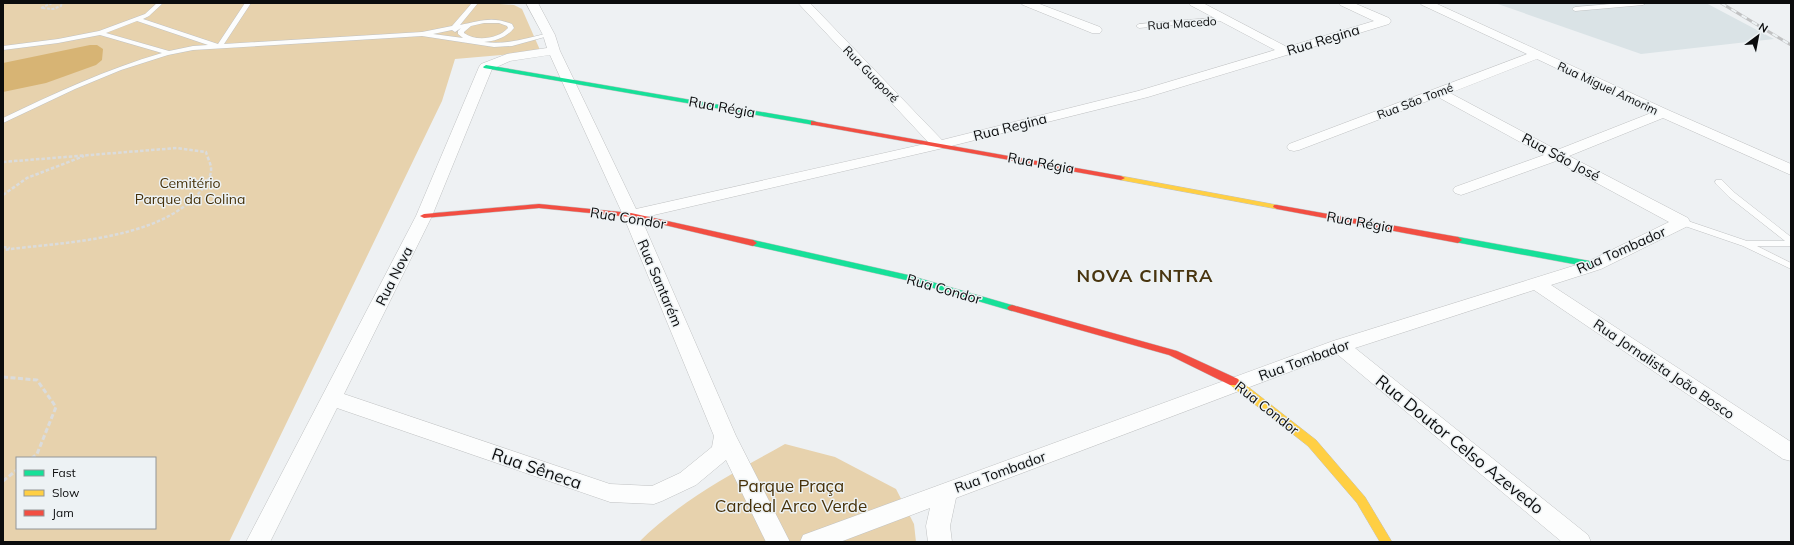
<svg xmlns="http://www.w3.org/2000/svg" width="1794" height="545" viewBox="0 0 1794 545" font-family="Mulish,sans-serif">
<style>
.built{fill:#dae3e6}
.green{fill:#e7d2ad;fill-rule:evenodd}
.water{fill:#d7b474}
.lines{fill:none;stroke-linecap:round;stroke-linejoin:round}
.lane-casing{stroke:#c0c2c3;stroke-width:1}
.street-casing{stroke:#c0c2c3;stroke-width:1}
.fast-casing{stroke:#c0c2c3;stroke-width:1}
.slow-casing{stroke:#c0c2c3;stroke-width:1}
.jam-casing{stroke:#c0c2c3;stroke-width:1}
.path-far2{stroke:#dbdcdc;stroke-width:2;stroke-dasharray:3 1.5;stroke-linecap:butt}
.path-far1{stroke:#dbdcdc;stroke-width:2.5;stroke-dasharray:3.5 2;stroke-linecap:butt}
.path{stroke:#dbdcdc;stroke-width:3;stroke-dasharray:5 2.5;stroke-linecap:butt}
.lane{fill:#fcfdfd;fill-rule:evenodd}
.street{fill:#fcfdfd;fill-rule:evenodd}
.fast{fill:#16e098;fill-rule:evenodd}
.slow{fill:#ffcf43;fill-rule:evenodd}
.jam{fill:#f24e42;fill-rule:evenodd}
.rail-casing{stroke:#c1c2c3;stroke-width:3}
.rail{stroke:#edf2f4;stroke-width:2;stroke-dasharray:6;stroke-linecap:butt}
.labels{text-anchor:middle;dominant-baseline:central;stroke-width:3;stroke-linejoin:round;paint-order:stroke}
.far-street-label{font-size:12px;fill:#0b0c0d;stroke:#edf2f4}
.street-label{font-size:14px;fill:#0b0c0d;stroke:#edf2f4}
.park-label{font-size:14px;fill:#463109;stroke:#edf2f4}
.near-street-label{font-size:17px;fill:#0b0c0d;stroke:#edf2f4}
.near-park-label{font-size:17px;fill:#463109;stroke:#edf2f4}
.district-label{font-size:18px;font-weight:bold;letter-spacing:1px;fill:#49350f;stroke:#edf2f4}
</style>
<rect width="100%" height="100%" fill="#eef1f3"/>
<polygon class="built" points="1495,3 1706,3 1774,39 1641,54"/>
<g class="green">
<path d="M3,3H487L514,5L522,9L540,50L534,52L455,59L442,101L229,542H3ZM17,458H155V528H17Z"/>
<path d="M785,444L835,457L896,489L914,524L916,542H639C681,500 733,473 785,444Z"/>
</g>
<polygon class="water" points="90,45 97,45 103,49 102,60 96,65 46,83 3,92 3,63"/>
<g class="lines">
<g class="lane-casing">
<g id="lane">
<path d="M157,3H163L149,16L143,19L218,44L245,3H251L224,44L422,32L452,26L472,3H478L460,25C480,21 492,16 512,24L514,28C507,37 496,41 484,42C507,45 527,38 549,33L552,35L512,46L494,47L422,36L193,50L168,55L121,70L75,89L3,123V118C55,93 107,69 162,53L100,35L58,43L3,50V46L58,39L99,31L145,14ZM137,21L208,45L193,46L169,51L106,33ZM484,23H499L507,26L508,28C498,39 476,42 464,33V32L471,26ZM461,28L458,31V34L463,38L433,34L452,30L455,32Z"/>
<polygon points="1623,3 1646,3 1643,5 1575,11 1572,9 1575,7"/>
<polygon points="1226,17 1229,19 1228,20 1139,28 1136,26 1139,24"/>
<polygon points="1716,180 1722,180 1735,193 1791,237 1791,246 1757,246 1791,263 1791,269 1743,246 1679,224 1678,222 1679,220 1685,220 1747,241 1785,241 1729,197 1716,184 1715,182"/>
</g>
</g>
<g class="street-casing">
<g id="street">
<path d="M526,3H538L555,35L560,51L574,80L636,209L929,143L798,3H810L942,140L1138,91L1275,50L1190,5L1188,3H1203L1287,47L1374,21L1340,5L1338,3H1354L1389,18L1391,21L1389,24L1148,97L939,149L641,218L736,436L790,542H766L726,460L696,485L662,501L654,504L610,502L337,408L270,542H246L416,216L479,67L481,64L507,54L547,48L543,35ZM550,55L623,215L714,436L712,447L680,473L652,486L610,484L344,394L432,216L492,69L510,61Z"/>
<polygon points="1021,3 1037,3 1100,27 1102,30 1100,33 1092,33 1023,5"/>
<path d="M1420,3H1435L1668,110L1791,164V175L1663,118L1569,156L1688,218L1690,222L1688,226L1601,269L1551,285L1791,442V461L1783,459L1534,290L1355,348L1588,535L1591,542H1562L1337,354L956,498L950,526L952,542H928L926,526L930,508L840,542H800L803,535L1333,341L1589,261L1669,222L1556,161L1467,193L1461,195L1455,193L1453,190L1455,187L1544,155L1438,97L1299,150L1294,151L1289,150L1287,147L1289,144L1527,54L1422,5ZM1537,59L1651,113L1557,150L1450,93Z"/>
</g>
</g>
<g class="fast-casing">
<g id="fast">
<polygon points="486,65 814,121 818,123 814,125 484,68 483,67"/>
<polygon points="1458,237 1595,262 1599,265 1595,268 1455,242 1454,240"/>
<polygon points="753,240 908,275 1015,306 1017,308 1012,311 906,280 750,245 749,243"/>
</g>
</g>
<g class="slow-casing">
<g id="slow">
<polygon points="1118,176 1121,176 1277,205 1281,207 1277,209 1121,180 1117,178"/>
<polygon points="1234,378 1238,379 1316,440 1365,497 1392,542 1380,542 1357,503 1308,446 1230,385 1229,382 1230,379"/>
</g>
</g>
<g class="jam-casing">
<g id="jam">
<polygon points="811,121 1121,176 1125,178 1121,180 814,125 811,125"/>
<polygon points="539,204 631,213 753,240 757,243 753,246 631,217 539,208 424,218 420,216 424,214"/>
<polygon points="1274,205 1277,205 1458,237 1462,240 1458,243 1277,209 1273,207"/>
<polygon points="1012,305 1177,351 1238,379 1239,382 1238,385 1230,385 1169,355 1009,310 1007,308 1009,306"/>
</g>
</g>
<polyline class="path-far2" points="52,3 41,8 53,9 61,6 62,3"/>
<g class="path-far1">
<path d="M3,162L177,148L206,152C207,156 210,162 211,167C212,177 205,186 199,193C156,241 62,242 3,250"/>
<polyline points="3,195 27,178 84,156"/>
<polyline points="3,247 10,248"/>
</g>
<g class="path">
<polyline points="3,377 37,380 56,407 37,454 32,458"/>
<polyline points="3,481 17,470"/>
</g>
<use href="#lane" class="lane"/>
<use href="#street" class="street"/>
<use href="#fast" class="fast"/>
<use href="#slow" class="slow"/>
<use href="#jam" class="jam"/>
<g class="rail-casing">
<polyline id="rail" points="1721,3 1791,45"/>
</g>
<use href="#rail" class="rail"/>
</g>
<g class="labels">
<g class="far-street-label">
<text transform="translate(1182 23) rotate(-4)">Rua Macedo</text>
<text transform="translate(871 74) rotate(46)">Rua Guaporé</text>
<text transform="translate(1608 88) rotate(25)">Rua Miguel Amorim</text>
<text transform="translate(1415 101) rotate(-21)">Rua São Tomé</text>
</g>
<g class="street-label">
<text transform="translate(1323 40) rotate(-17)">Rua Regina</text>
<text transform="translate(722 107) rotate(10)">Rua Régia</text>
<text transform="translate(1010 127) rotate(-14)">Rua Regina</text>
<text transform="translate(1561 157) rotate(28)">Rua São José</text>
<text transform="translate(1041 163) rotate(10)">Rua Régia</text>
<text transform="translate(628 218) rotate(9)">Rua Condor</text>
<text transform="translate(1360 222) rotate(10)">Rua Régia</text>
<text transform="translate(1621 250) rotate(-24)">Rua Tombador</text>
<text transform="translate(394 276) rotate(-63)">Rua Nova</text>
<text transform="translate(660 283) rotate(67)">Rua Santarém</text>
<text transform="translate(944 289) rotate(16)">Rua Condor</text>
<text transform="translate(1304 360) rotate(-20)">Rua Tombador</text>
<text transform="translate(1664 369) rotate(34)">Rua Jornalista João Bosco</text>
<text transform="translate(1267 408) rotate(38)">Rua Condor</text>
<text transform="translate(1000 472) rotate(-20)">Rua Tombador</text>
</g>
<g class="park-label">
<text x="190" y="183">Cemitério<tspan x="190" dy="16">Parque da Colina</tspan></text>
</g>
<g class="near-street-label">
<text transform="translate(1460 444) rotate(39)">Rua Doutor Celso Azevedo</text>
<text transform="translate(537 468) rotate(19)">Rua Sêneca</text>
</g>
<g class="near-park-label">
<text x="791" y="485">Parque Praça<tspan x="791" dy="20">Cardeal Arco Verde</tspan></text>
</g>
<g class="district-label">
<text x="1145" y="275">NOVA CINTRA</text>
</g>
</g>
<rect width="1794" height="545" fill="none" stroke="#0b0c0d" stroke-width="8"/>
<rect x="16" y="457" width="140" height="72" fill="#edf2f4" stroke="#939698"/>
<rect x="24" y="470" width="20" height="6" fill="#16e098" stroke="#939698"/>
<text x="52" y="477" font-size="12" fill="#0b0c0d">Fast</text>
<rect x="24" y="490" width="20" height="6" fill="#ffcf43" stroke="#939698"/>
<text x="52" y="497" font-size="12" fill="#0b0c0d">Slow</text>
<rect x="24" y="510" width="20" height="6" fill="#f24e42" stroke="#939698"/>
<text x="52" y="517" font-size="12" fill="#0b0c0d">Jam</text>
<g transform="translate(1758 36) rotate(32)" stroke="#edf2f4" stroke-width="3" paint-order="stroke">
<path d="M0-3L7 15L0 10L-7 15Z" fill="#0b0c0d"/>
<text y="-6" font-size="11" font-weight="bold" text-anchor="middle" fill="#0b0c0d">N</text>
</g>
</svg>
